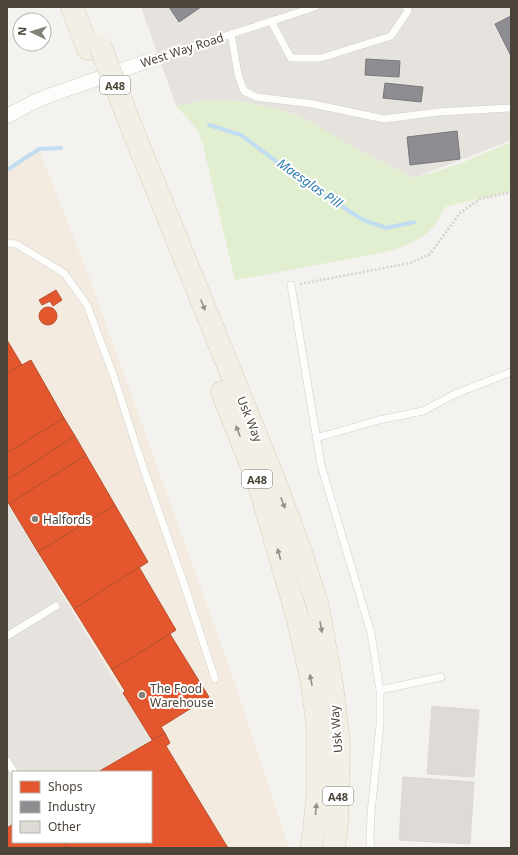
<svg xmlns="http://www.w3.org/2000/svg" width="518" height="855" viewBox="0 0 518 855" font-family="'Noto Sans',sans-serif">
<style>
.commercial{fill:#f3ebdf;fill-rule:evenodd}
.industrial{fill:#e6e2de}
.green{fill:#e1eecf}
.parking{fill:#e6e3df}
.shops{fill:#e4572e;stroke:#b65131}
.industry{fill:#8d8d92;stroke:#797777}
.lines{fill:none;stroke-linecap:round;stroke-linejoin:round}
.stream{stroke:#c0ddf1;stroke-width:4}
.building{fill:#dedbd6;stroke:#dcd9d4}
.lane-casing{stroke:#d2d0cb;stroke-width:8}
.street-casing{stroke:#d2d0cb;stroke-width:15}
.primary-casing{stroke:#d6cebb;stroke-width:23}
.path{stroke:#d3d2cc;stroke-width:2.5;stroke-dasharray:2 2;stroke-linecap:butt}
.lane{stroke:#fdfdfc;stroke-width:7}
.street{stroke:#fdfdfc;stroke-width:14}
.primary{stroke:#f2efe6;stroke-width:22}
.primary-bridge-casing{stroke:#d6cebb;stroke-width:23;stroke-linecap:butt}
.primary-bridge{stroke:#f2efe6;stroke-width:22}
.oneway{fill:#969187}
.poi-dot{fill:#868178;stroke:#fff;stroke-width:1.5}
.labels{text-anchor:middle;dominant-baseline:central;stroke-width:4;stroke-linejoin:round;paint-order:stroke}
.shield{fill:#fff;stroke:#817c74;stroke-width:1}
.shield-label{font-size:11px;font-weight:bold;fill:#4b4439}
.street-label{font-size:12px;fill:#4b4439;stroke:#fff}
.poi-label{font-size:12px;fill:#4b4439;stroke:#fff;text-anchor:start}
.water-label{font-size:13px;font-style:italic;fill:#2e7ab2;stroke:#fff}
</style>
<rect width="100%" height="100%" fill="#f4f2ee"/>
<path class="commercial" d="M39,149L88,274L234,680L289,848H7V170ZM13,772H151V842H13Z"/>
<polygon class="industrial" points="141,7 511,7 511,140 414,178 362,152 296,115 274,109 247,102 204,101 176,106"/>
<path class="green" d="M222,100C247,102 273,106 297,116C320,125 340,140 362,152C379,161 397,169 414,178L457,165L511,142V191L445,207C439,218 434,229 423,236C399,253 366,255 338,261C304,267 270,274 235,280L203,145L198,131L190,121L176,106L204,101Z"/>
<polygon class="parking" points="7,503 150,740 98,772 13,772 13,824 7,828"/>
<g class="shops">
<polygon points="56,290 62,300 53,306 50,301 42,305 39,300"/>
<circle cx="48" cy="316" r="9"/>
<polygon points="7,340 22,365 7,373"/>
<polygon points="31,360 64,418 7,453 7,373"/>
<polygon points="64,418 75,436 7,480 7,453"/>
<polygon points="75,436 86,455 9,504 7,501 7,480"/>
<polygon points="86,455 115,505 38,552 9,504"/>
<polygon points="115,505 148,562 74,609 38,552"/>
<polygon points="139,567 176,630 112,670 74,609"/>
<polygon points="170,634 209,697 161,727 165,733 152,740 123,693 125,691 112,670"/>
<polygon points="165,733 170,743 166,746 228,848 68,848 64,842 151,842 151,772 98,772"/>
<polygon points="13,824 13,842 64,842 68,848 7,848 7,828"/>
</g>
<g class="industry">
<polygon points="169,7 201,7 179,22"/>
<polygon points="511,16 511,56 495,24"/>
<polygon points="366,59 400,61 399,77 365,75"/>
<polygon points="385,83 423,87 421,102 383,98"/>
<polygon points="457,131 460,159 410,165 407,137"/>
</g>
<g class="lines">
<g class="stream">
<polyline points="209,125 241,135 300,179 363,220 386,228 414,222"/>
<polyline points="7,170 39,149 61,148"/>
</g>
</g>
<g class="building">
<polygon points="432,706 479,710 474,777 427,774"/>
<polygon points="403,777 474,782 470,844 399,840"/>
</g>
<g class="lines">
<g class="lane-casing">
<g id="lane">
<polyline points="271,21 291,58 321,58 391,36 408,11 406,7"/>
<polyline points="231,34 238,74 244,91 256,97 313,104 384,119 439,112 511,108"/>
<polyline points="142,63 315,7"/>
<polyline points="7,243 16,244 64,273 87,305 114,377 142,464 184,584 215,679"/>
<polyline points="291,285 321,465 371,633 380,690 380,724 371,813 370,840 371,848"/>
<polyline points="316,438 379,420 423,411 455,394 511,372"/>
<polyline points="7,636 56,606"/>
<polyline points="380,690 441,677"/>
<polyline points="7,761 14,772"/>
</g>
</g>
<g class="street-casing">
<polyline id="street" points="7,116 36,101 51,95 142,63"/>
</g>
<g class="primary-casing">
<g id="primary">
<polyline points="72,7 88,49"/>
<polyline points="131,126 272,474 301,552 318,607 332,685 339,743 337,823 334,848"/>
<polyline points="222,392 259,485 297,616 312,683 318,730 318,789 314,831 311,848"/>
</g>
</g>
<polyline class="path" points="300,284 410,263 430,254 460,213 480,199 511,192"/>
<use href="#lane" class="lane"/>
<use href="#street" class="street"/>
<use href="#primary" class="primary"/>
<g class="primary-bridge-casing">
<polyline id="primary-bridge" points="100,45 131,126"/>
</g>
<use href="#primary-bridge" class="primary-bridge"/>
</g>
<defs><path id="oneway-solid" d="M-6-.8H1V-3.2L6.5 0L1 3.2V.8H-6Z"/></defs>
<g class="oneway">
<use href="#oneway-solid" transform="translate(203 305) rotate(68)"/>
<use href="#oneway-solid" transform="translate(238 431) rotate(-111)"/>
<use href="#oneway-solid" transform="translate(283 503) rotate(69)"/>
<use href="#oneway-solid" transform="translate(279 554) rotate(-106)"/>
<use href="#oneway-solid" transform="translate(321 627) rotate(80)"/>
<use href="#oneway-solid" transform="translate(311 680) rotate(-101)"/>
<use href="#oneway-solid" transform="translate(316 809) rotate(-84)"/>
</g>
<g class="poi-dot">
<circle cx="35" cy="519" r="4"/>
<circle cx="142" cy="695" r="4"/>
</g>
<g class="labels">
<g class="shield">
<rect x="100" y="76" width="30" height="18" rx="3"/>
<rect x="242" y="470" width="30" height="18" rx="3"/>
<rect x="323" y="787" width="30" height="18" rx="3"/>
</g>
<g class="shield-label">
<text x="115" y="85">A48</text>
<text x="257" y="479">A48</text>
<text x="338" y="796">A48</text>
</g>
<g class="street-label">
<text transform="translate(182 50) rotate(-18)">West Way Road</text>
<text transform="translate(250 419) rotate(68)">Usk Way</text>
<text transform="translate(336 729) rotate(-95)">Usk Way</text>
</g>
<g class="poi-label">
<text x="43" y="519">Halfords</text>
<text x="150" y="688">The Food<tspan x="150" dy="14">Warehouse</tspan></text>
</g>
<g class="water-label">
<text transform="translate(310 183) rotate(35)">Maesglas Pill</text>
</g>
</g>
<rect width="518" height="855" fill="none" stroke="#4b4439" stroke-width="16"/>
<rect x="12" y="771" width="140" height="72" fill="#ffffff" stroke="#b7b4b0"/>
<rect x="20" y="781" width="20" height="12" fill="#e4572e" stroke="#b7b4b0"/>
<text x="48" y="791" font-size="12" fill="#4b4439">Shops</text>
<rect x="20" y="801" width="20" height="12" fill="#8d8d92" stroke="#b7b4b0"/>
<text x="48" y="811" font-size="12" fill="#4b4439">Industry</text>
<rect x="20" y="821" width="20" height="12" fill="#dedbd6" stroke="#b7b4b0"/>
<text x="48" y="831" font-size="12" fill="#4b4439">Other</text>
<g transform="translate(32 32) rotate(274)"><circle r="19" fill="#ffffff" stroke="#b7b4b0"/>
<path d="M0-3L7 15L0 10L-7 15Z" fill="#868178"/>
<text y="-6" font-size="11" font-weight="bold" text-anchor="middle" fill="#4b4439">N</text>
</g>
</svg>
